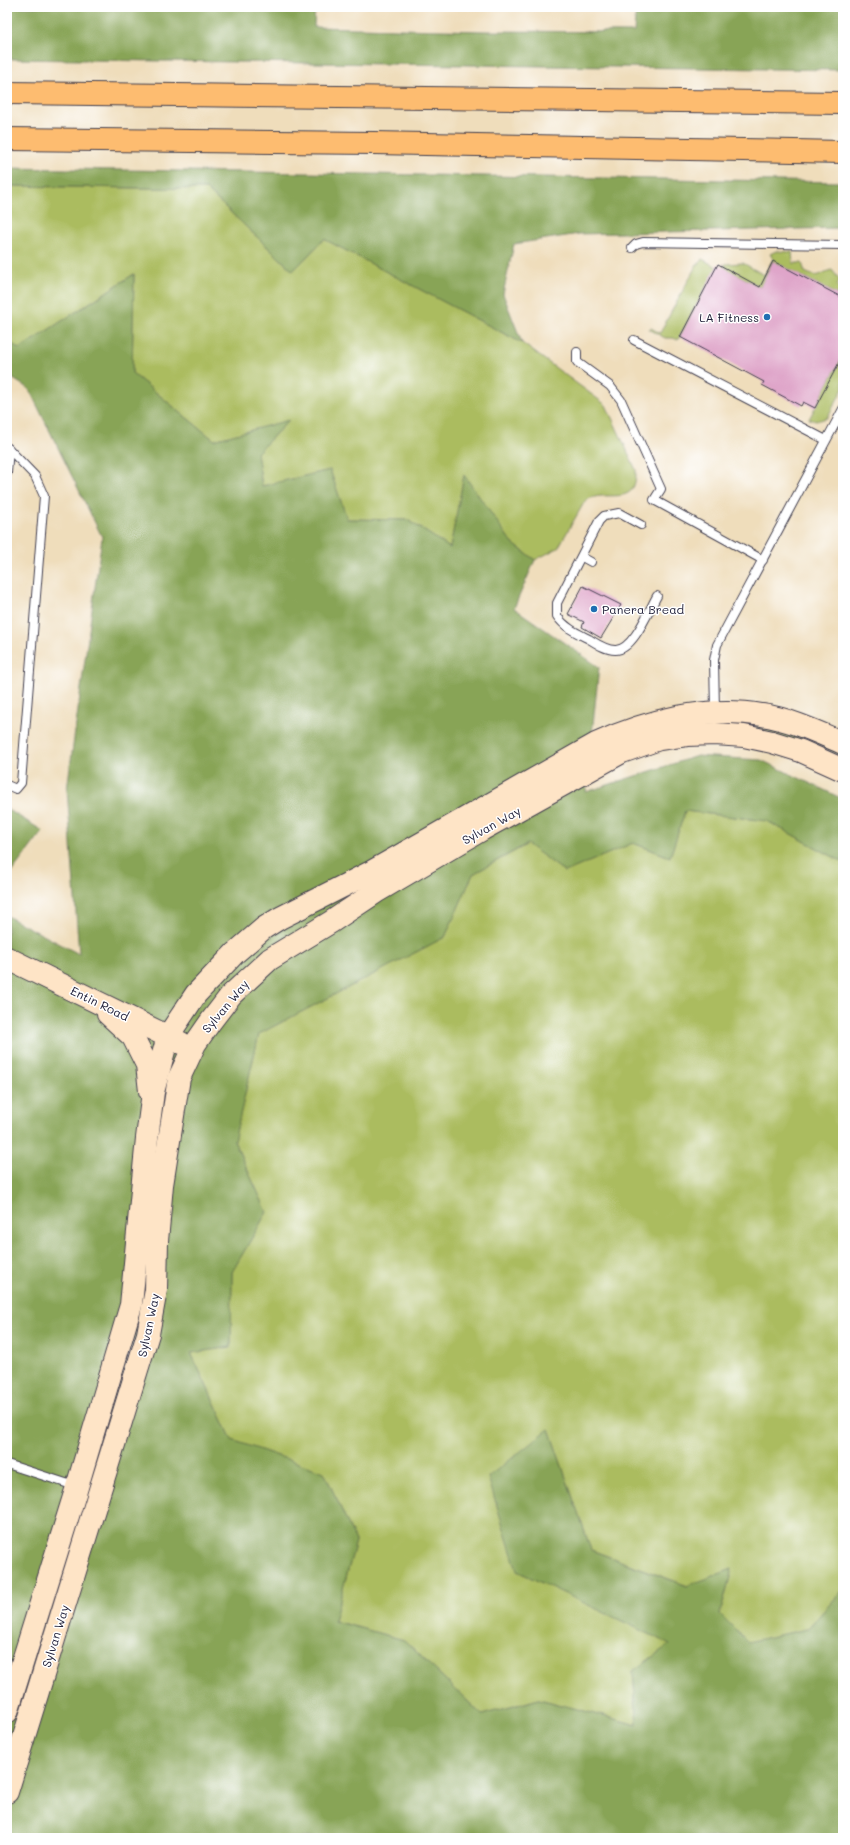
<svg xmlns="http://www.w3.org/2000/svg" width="850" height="1845" viewBox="0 0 850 1845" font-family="Mali,sans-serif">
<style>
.green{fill:#abbc5f;stroke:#666f4d}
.forest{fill:#88a456;stroke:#556348}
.building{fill:#dfa5c9}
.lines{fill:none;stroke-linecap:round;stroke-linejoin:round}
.lane-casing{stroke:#413e4e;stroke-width:10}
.secondary-casing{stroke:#413e4e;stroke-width:24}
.highway-casing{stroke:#413e4e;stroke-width:24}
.lane{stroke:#fff;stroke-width:8}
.secondary{stroke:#fee4c6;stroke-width:22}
.highway{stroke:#fdbc70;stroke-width:22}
.poi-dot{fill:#1f6fb2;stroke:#fff;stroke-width:1.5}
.labels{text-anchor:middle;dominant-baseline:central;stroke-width:3;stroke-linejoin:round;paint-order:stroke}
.poi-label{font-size:12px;fill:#22223b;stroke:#fff;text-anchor:end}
.street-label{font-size:12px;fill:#22223b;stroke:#fff}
</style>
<rect width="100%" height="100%" fill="#fff"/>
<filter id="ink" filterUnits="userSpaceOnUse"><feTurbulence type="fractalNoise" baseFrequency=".025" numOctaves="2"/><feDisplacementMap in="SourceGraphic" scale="8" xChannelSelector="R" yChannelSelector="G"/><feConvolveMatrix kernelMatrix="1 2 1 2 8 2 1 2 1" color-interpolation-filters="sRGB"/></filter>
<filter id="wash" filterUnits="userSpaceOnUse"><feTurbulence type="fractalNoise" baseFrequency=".012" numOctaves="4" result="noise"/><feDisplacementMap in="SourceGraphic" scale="16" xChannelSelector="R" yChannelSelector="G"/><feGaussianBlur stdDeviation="0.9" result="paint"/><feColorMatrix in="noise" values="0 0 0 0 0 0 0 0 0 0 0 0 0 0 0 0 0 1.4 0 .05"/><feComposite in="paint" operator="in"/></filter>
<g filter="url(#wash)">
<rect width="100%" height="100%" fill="#efddbb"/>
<g class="green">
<path d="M7,186L206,189L293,271L324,239L522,343L606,405L636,470C637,511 606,487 585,501L558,548L535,560L512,543L464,476L450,548L408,520L347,519L330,470L262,486L257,453L288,421L214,440L132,373L134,274L19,349L7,340Z"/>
<path d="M776,251L792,252L793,263H802L805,272C821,280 820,272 832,270L840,280L837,286L843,290V298L773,261L760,287L725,268V264L743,263L764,275L773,259L770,254Z"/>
<polygon points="702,259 717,267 678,340 673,338 665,338 649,329 651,328 660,333 697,264 699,264"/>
<polygon points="843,355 843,389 827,418 816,421 809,419"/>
<path d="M746,724C766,728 833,741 843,757L820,746L795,744L745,725Z"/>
<polygon points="685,811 767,821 843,862 843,1590 807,1629 748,1642 720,1614 732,1569 688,1586 591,1550 549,1429 517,1571 671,1644 633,1671 637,1725 539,1699 482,1715 404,1640 334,1621 356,1541 324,1472 232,1440 191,1353 231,1347 232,1272 267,1212 234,1141 259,1034 445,937 473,874 528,844 565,872 633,843 670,857"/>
</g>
<g class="forest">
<polygon points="7,7 315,7 314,27 485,31 634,32 636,7 843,7 843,70 7,59"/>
<polygon points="7,168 843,182 843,228 579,234 514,244 503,294 522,343 324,239 293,271 206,189 7,186"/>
<polygon points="134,274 132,373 214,440 289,420 257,453 262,486 330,470 347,519 408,520 450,548 464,475 512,543 535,560 514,608 599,667 586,792 697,756 761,760 843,799 843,862 767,821 685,811 670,857 633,843 565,872 527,844 473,874 445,937 259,1034 234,1141 267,1212 232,1272 231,1347 191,1353 232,1440 324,1472 356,1541 334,1621 404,1640 482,1715 539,1699 637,1725 633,1671 670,1644 517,1571 488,1477 549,1429 591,1550 687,1586 732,1569 720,1614 748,1642 807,1629 843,1590 843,1838 749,1838 742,1835 735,1838 7,1838 7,916 79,954 67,789 102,537 29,389 7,375 7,340 19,349"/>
<polygon points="7,809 43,831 7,878"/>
</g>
<g id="blocks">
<g class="building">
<polygon points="773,261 843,298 843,355 815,408 803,402 801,406 762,385 764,382 680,337 718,264 760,287"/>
<polygon points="583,586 621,605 601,638 582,627 584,622 568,614"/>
</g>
</g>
</g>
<g filter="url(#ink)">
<use href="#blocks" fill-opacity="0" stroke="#413e4e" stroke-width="1"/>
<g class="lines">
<g class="lane-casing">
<g id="lane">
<polyline points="632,248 636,244 643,242 843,245"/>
<polyline points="634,340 826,440"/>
<polyline points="577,352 577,362 610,386 621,400 661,489 654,500 763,560"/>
<polyline points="7,447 35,476 44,496 21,783 16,789 7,785"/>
<polyline points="7,473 9,449"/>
<path d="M641,525L619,513L604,516L599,521L557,603V616C565,628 577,633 589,639C597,644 606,650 615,650C633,651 649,610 657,596"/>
<polyline points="582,557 591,562"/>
<polyline points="715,711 714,660 717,645 843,409"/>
<polyline points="7,1464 75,1486"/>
</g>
</g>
<g class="secondary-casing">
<g id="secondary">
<polyline points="7,958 181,1043"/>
<polyline points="108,1014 133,1037 147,1065 150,1091"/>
<path d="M7,1712L77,1487L131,1305L147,1138L153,1092L168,1036L196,994L235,953L264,928L280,918L371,872L596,744C646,721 707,705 762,715C790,719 817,732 843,743"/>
<polyline points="7,1792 148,1334 156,1290 157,1241 162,1185 179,1078 195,1044 211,1021 231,995 270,959 331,922 376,892 483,829 622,752 659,739 687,735 715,734 744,736 772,742 801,751 843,770"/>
</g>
</g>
<g class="highway-casing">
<g id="highway">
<polyline points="7,93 843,103"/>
<polyline points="7,139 374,143 843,152"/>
</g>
</g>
<use href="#lane" class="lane"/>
<use href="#secondary" class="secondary"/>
<use href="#highway" class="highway"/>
</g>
</g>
<g class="poi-dot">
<circle cx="767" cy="317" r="4"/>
<circle cx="594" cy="609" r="4"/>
</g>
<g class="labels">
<g class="poi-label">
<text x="759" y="317">LA Fitness</text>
<text x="602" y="609" text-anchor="start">Panera Bread</text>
</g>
<g class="street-label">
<text transform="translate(491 825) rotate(-29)">Sylvan Way</text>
<text transform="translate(100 1003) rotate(26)">Entin Road</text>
<text transform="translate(225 1006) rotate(-50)">Sylvan Way</text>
<text transform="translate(148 1325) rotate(-78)">Sylvan Way</text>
<text transform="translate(55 1636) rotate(-73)">Sylvan Way</text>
</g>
</g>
<rect width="850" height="1845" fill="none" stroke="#fff" stroke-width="24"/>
</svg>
